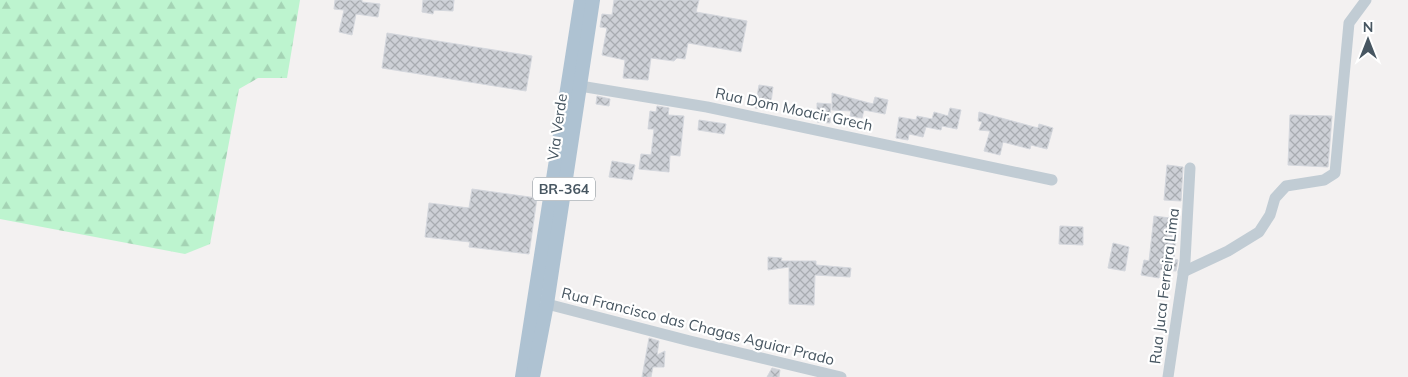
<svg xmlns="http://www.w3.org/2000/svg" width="1408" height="377" viewBox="0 0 1408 377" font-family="Mulish,sans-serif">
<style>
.forest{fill:url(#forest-firs)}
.building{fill:url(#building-cross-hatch);stroke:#d4d7dd}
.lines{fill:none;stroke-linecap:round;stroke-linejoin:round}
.minor{stroke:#c1ccd4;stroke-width:11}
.major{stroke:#aec2d2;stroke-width:14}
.labels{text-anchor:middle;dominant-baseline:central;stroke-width:4.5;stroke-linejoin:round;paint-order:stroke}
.shield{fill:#fff;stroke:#7e8990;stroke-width:1}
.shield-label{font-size:14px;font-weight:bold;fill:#475661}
.street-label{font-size:15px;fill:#475661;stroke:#fff}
</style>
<defs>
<pattern id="forest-firs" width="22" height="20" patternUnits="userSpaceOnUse" patternTransform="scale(1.25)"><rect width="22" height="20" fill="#bdf4cf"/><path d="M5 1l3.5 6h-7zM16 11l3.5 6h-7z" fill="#a4d3b4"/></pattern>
<pattern id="building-cross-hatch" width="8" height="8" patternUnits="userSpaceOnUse" patternTransform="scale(1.25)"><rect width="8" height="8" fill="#cdd0d6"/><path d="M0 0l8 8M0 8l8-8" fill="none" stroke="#a8acb1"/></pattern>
</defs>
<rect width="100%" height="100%" fill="#f3f1f1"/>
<polygon class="forest" points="0,0 300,0 287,78 258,78 239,89 210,244 185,254 0,219"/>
<g class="building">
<polygon points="335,0 362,0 362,2 380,4 378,17 356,14 352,35 339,32 344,10 334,9"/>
<polygon points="423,0 454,0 453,11 434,10 433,14 422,12"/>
<polygon points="614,0 699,0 696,12 747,21 741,52 688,43 685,59 677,58 674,61 651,58 648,80 623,78 625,60 602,55 607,28 600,27 602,14 612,15"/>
<polygon points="387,33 532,56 526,91 382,68"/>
<polygon points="759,85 773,87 770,110 755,108"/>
<polygon points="832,93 873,104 875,97 888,100 885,114 864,110 862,118 850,116 851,111 832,110"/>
<polygon points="597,96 610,99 609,106 596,104"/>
<polygon points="817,103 831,104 830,123 817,122"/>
<polygon points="657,106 669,108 668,115 684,116 680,156 670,155 669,172 639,169 641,154 651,155 654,129 648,129 650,111 656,112"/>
<polygon points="950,108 961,110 957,129 942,126 941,130 926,127 923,137 909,134 908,140 896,138 899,117 916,120 917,116 932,119 934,112 948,116"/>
<polygon points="979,112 1038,128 1039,124 1053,128 1047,149 1031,145 1030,149 1003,142 1000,155 984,151 990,131 979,130 982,122 978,121"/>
<polygon points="1290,115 1332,116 1328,167 1288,165"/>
<polygon points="699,120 726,124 724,134 698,130"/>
<polygon points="612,161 635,165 632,180 609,177"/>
<polygon points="1167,165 1183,167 1181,201 1164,200"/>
<polygon points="472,189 537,198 529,254 469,247 470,242 425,237 429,203 469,208"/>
<polygon points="1154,216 1178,219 1174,259 1178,260 1176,271 1160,270 1159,278 1141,275 1144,260 1149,261"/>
<polygon points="1060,226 1083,227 1083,245 1059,244"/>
<polygon points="1113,243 1129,247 1125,271 1108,268"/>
<polygon points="768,257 782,258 781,261 816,261 816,265 851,268 850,277 815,275 814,305 789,304 789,267 768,270"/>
<polygon points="649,338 659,341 657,355 665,351 664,367 653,367 651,377 642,377"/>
<polygon points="772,368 780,370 779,377 767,377"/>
</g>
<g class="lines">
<g class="minor">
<polyline points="580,86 707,107 1052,180"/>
<polyline points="1183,272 1228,251 1259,232 1270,215 1275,198 1286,186 1324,180 1335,173 1349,23 1366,0"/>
<polyline points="547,304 690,341 841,377"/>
<polyline points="1168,377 1185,261 1190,168"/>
</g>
<g class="major">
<polyline points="522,377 581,0"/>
<polyline points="533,377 547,304 593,0"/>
</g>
</g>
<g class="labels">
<rect class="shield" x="533" y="177.5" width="62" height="23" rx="4"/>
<g class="shield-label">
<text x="564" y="189">BR-364</text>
</g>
<g class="street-label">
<text transform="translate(794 109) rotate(12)">Rua Dom Moacir Grech</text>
<text transform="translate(557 127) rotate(-82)">Via Verde</text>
<text transform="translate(1164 286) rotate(-83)">Rua Juca Ferreira Lima</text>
<text transform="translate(698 326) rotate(14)">Rua Francisco das Chagas Aguiar Prado</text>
</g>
</g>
<g transform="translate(1368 40)" stroke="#ffffff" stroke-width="4" paint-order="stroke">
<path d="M0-4L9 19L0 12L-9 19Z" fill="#475661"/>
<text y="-8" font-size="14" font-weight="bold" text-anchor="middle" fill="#475661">N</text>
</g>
</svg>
